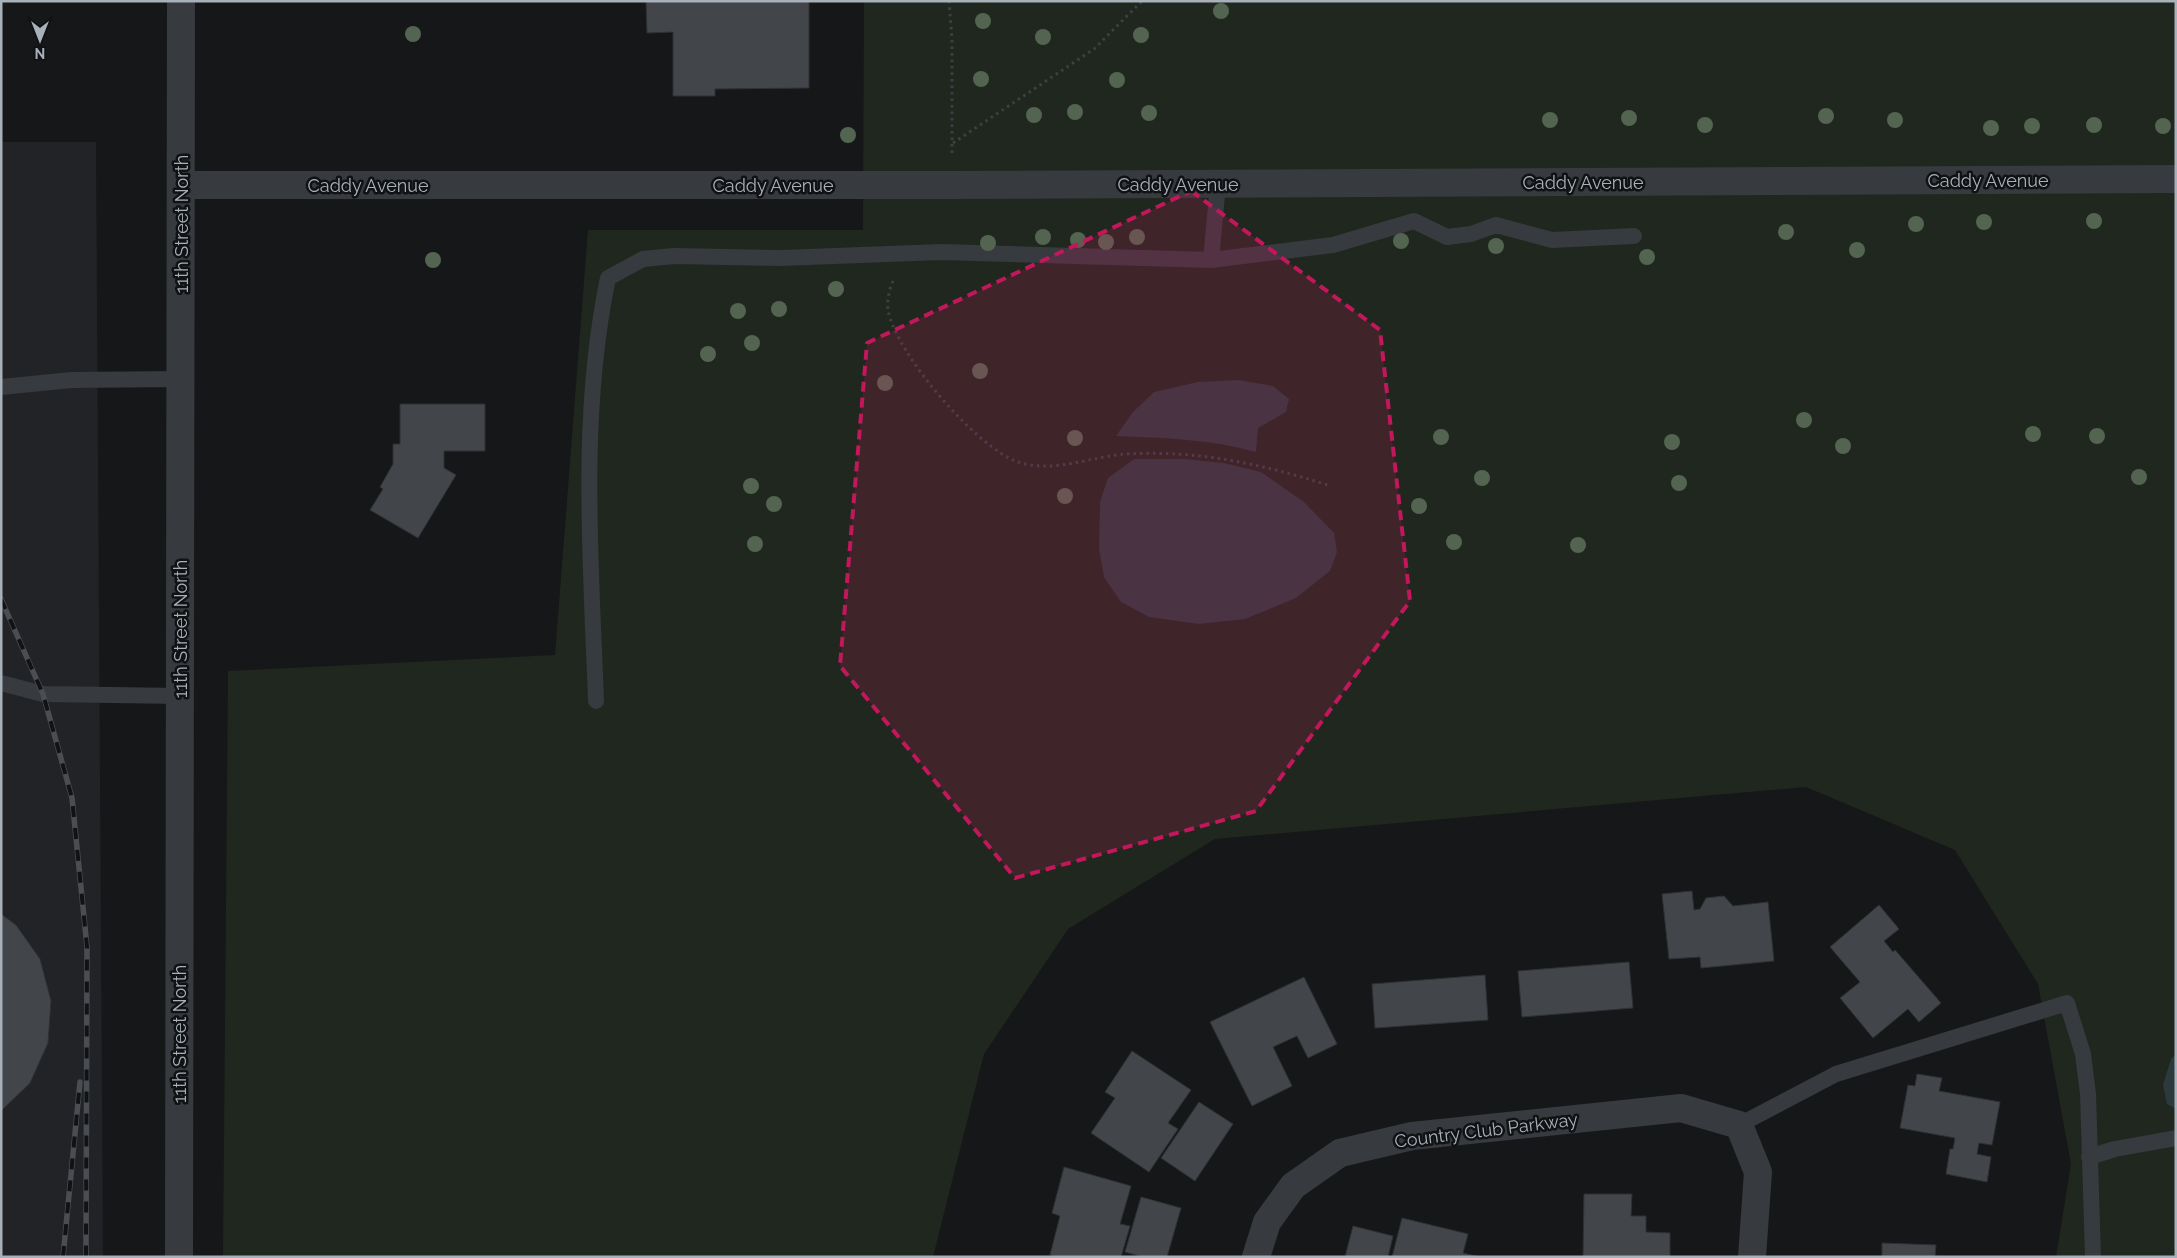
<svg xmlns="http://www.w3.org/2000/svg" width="2177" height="1258" viewBox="0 0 2177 1258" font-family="Raleway,sans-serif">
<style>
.built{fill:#222326}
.green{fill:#1f271e}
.water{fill:#2c3a3d}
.building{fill:#424549;stroke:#303135}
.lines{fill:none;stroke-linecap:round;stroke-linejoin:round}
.path{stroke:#3d4145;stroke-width:3;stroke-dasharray:2.5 4;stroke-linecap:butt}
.service{stroke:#373a3e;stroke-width:16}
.minor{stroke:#373a3e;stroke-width:28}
.tertiary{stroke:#373a3e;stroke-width:28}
.rail-casing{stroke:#4a4e53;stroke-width:5.5}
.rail{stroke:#111214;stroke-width:4;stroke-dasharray:11;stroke-linecap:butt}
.tree{fill:#536551}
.marked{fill:#c2185b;fill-opacity:0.2;stroke:#c2185b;stroke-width:4;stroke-dasharray:10 6;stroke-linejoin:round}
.labels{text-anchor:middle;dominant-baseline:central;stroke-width:5;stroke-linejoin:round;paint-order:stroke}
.street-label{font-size:18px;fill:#a8b1b9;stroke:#111214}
</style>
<rect width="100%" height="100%" fill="#161719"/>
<polygon class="built" points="1,142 96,142 103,1257 1,1257"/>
<polygon class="green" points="864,1 2176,1 2176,1257 2056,1257 2071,1164 2038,984 1955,850 1806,787 1215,839 1068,929 984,1054 933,1257 223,1257 228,671 555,655 588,230 863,230"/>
<g class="water">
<path d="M1239,380L1273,386L1289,399L1286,412L1258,428L1256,452C1210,439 1164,438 1116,436L1133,412L1154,392L1198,382Z"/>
<polygon points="1134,459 1184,459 1224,463 1261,472 1304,502 1334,533 1337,552 1330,571 1296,598 1245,619 1199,624 1149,617 1121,602 1104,577 1099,549 1100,502 1108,478"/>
<polygon points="2176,1054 2176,1109 2167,1104 2163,1085 2171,1059"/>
</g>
<g class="building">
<polygon points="646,1 809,1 809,88 715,89 715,96 673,96 673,32 647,33"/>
<polygon points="400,404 485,404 485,451 444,451 444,468 456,475 418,538 370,510 383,489 380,487 393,464 393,444 400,444"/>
<polygon points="1692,891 1694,910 1700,909 1706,898 1724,896 1733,906 1768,902 1774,961 1701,968 1700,957 1669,959 1662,894"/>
<polygon points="1879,905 1899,929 1884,941 1893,952 1895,950 1941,1003 1919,1022 1908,1009 1873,1038 1840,998 1860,982 1830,947"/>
<polygon points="1,914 16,925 40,959 51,1001 48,1043 30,1083 1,1111"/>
<polygon points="1629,962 1633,1008 1522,1017 1518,971"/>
<polygon points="1485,975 1488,1020 1375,1028 1372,984"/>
<polygon points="1304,977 1337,1044 1308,1058 1297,1036 1273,1047 1292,1086 1252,1106 1210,1022"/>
<polygon points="1132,1051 1191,1090 1168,1123 1178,1129 1149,1172 1091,1133 1115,1098 1105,1092"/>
<polygon points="1917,1074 1942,1078 1939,1091 2000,1102 1992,1145 1979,1143 1977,1154 1991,1157 1987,1182 1946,1174 1950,1149 1953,1149 1955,1138 1900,1128 1908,1085 1915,1086"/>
<polygon points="1199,1102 1233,1124 1195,1181 1161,1158"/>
<polygon points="1064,1167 1131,1186 1120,1224 1130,1226 1121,1257 1056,1257 1050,1255 1060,1216 1052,1213"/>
<polygon points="1584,1194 1632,1194 1631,1216 1646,1216 1646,1232 1670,1233 1670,1257 1583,1257"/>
<polygon points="1141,1197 1181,1208 1167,1257 1143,1257 1125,1252"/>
<polygon points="1402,1218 1468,1234 1463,1253 1480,1257 1392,1257"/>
<polygon points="1353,1226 1393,1236 1388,1257 1345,1257"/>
<polygon points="1882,1243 1936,1245 1935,1257 1882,1257"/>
</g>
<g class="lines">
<g class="path">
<polyline points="949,1 952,39 952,153"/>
<polyline points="953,143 1094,49 1142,1"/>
<path d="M893,281C889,290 887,300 888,310C896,354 977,448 1018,462C1053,474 1092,456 1127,454C1199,450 1262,464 1331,486"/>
</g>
<g class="service">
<polyline points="1211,260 1218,184"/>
<polyline points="1,387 72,380 180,379"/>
<polyline points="1,683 43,694 180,696"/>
<path d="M596,701C591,561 579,416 608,278L643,259L674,256L781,258L942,252L1211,260L1333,245L1414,221L1447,237L1471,234L1496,225L1552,240L1634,236"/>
<polyline points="1739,1125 1836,1074 2067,1003 2083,1054 2088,1094 2093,1257"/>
<polyline points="2089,1157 2115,1149 2176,1138"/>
</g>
<g class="minor">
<polyline points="181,185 949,185 2176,179"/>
<polyline points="1256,1257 1267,1222 1293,1186 1340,1153 1412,1136 1681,1108 1739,1125 1758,1172 1752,1257"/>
</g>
<polyline class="tertiary" points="179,1257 181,1"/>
<g class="rail-casing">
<g id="rail">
<polyline points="1,599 43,694 72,798 87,947 86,1257"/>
<polyline points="63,1257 80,1082"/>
</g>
</g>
<use href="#rail" class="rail"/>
</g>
<g class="tree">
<circle cx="1221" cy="11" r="8"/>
<circle cx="983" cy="21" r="8"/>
<circle cx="413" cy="34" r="8"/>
<circle cx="1141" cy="35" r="8"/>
<circle cx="1043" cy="37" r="8"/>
<circle cx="981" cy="79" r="8"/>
<circle cx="1117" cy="80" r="8"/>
<circle cx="1075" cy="112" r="8"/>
<circle cx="1149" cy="113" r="8"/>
<circle cx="1034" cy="115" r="8"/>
<circle cx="1826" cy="116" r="8"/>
<circle cx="1629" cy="118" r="8"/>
<circle cx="1550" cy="120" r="8"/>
<circle cx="1895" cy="120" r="8"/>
<circle cx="1705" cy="125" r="8"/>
<circle cx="2094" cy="125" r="8"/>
<circle cx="2032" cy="126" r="8"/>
<circle cx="2163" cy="126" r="8"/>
<circle cx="1991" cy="128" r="8"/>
<circle cx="848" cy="135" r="8"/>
<circle cx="2094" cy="221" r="8"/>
<circle cx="1984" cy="222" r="8"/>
<circle cx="1916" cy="224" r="8"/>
<circle cx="1786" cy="232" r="8"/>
<circle cx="1043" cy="237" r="8"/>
<circle cx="1137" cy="237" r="8"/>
<circle cx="1078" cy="240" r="8"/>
<circle cx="1401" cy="241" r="8"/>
<circle cx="1106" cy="242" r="8"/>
<circle cx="988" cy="243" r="8"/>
<circle cx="1496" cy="246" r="8"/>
<circle cx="1857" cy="250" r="8"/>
<circle cx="1647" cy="257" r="8"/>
<circle cx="433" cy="260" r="8"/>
<circle cx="836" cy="289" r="8"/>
<circle cx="779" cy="309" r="8"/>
<circle cx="738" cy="311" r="8"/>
<circle cx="752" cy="343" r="8"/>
<circle cx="708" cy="354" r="8"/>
<circle cx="980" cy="371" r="8"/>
<circle cx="885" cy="383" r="8"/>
<circle cx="1804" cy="420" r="8"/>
<circle cx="2033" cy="434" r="8"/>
<circle cx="2097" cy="436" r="8"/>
<circle cx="1441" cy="437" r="8"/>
<circle cx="1075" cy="438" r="8"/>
<circle cx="1672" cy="442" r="8"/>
<circle cx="1843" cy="446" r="8"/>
<circle cx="2139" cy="477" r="8"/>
<circle cx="1482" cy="478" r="8"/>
<circle cx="1679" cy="483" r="8"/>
<circle cx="751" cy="486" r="8"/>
<circle cx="1065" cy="496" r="8"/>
<circle cx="774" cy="504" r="8"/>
<circle cx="1419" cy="506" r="8"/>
<circle cx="1454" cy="542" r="8"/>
<circle cx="755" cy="544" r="8"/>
<circle cx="1578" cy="545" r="8"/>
</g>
<path class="marked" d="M1191,191L1380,330L1410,601L1256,811L1015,878L840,666L867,343Z"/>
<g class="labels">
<g class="street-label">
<text x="1988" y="180">Caddy Avenue</text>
<text x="1583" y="182">Caddy Avenue</text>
<text x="1178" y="184">Caddy Avenue</text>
<text x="368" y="185">Caddy Avenue</text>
<text x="773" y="185">Caddy Avenue</text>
<text transform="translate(181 224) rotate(-90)">11th Street North</text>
<text transform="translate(180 629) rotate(-90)">11th Street North</text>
<text transform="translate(179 1034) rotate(-90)">11th Street North</text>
<text transform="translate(1486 1130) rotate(-7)">Country Club Parkway</text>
</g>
</g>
<rect width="2177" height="1258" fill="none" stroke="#a8b1b9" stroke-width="5"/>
<g transform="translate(40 40) rotate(180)" stroke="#111214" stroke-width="4" paint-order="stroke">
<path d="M0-4L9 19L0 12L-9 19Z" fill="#a8b1b9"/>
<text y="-8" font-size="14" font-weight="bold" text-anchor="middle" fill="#a8b1b9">N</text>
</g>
</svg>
